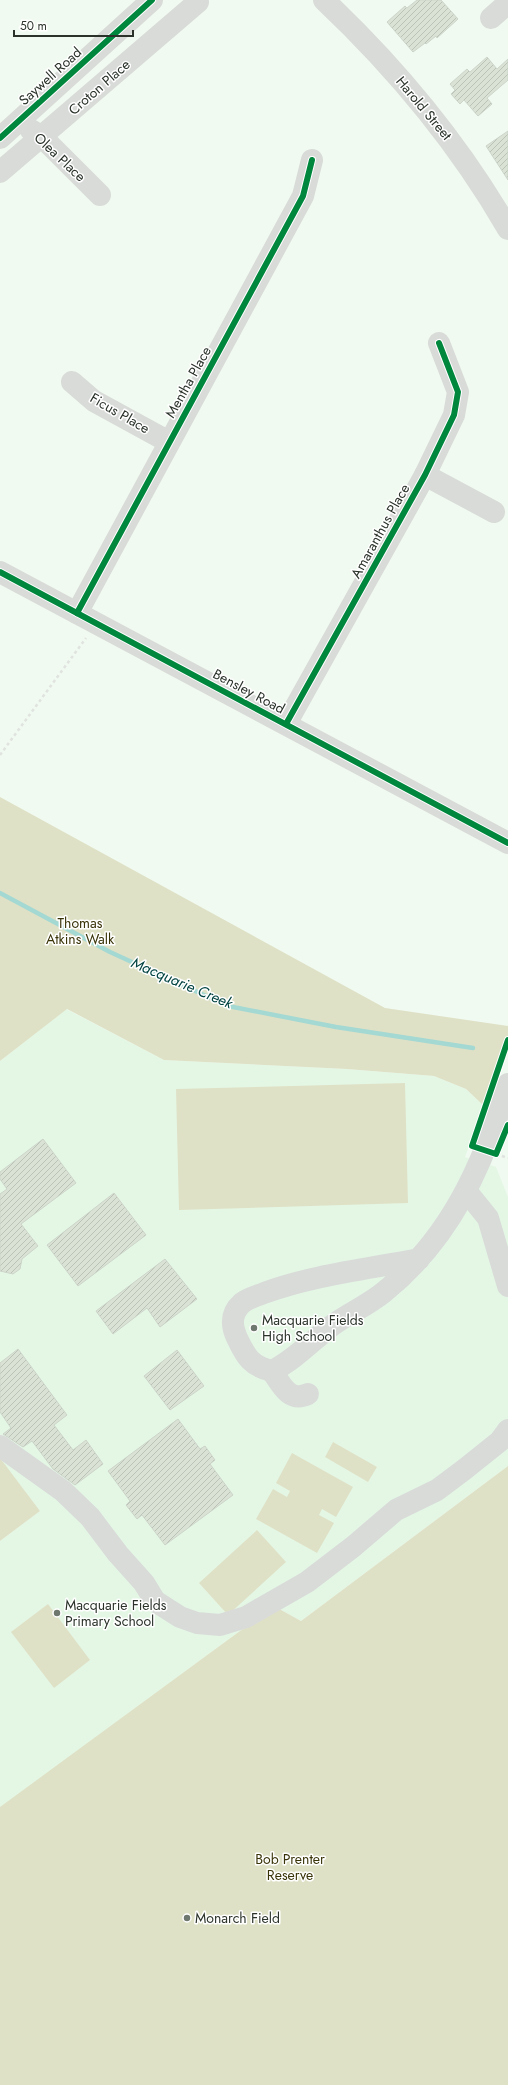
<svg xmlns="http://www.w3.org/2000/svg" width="508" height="2085" viewBox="0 0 508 2085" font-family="Jost,sans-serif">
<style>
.built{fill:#e4f7e5}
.green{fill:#dfe1c6}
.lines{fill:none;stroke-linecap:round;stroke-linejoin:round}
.stream{stroke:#a4d8d2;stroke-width:4.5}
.building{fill:url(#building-hatch);stroke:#cdd4ca}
.path{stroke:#e0e3e0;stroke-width:2.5;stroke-dasharray:3 3;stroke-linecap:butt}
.minor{stroke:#d9dbd9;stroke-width:22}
.major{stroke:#d9dbd9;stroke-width:22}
.cycleway-casing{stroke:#fff;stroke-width:8}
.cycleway{stroke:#00873e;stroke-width:6}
.poi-dot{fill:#6f786f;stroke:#fff;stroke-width:1.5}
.labels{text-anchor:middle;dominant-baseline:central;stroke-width:3;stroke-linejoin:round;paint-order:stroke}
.street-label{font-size:14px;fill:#2a322a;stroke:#fff}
.park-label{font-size:14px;fill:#393308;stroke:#fff}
.poi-label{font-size:14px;fill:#2a322a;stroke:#fff;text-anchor:start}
.water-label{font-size:15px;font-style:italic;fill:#004341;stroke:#fff}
</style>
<defs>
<pattern id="building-hatch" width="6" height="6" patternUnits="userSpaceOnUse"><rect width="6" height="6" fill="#dae2d5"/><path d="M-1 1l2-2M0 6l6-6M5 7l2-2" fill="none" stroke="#bbc2b7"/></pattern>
</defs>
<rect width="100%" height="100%" fill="#f0faf0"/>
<polygon class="built" points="66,1009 164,1060 347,1069 434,1076 466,1089 484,1106 465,1157 496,1167 508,1197 508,1466 301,1621 274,1606 0,1808 0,1541 40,1511 0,1459 0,1061"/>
<g class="green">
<polygon points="0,797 385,1008 508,1026 508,1048 484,1106 466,1089 434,1076 347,1069 164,1060 67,1009 0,1061"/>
<polygon points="405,1083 408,1203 179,1210 176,1089"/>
<polygon points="333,1442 377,1467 368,1482 325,1457"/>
<polygon points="292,1453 353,1487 336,1517 322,1509 319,1515 334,1523 317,1553 256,1519 273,1489 287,1497 290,1491 276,1483"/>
<polygon points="0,1458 40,1511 0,1541"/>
<polygon points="508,1466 508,2085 0,2085 0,1807 274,1606 301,1621"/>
<polygon points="257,1530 286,1562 228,1615 199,1583"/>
<polygon points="48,1604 90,1660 54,1688 11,1632"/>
</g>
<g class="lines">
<polyline class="stream" points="0,893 110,952 228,1006 336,1027 473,1048"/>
</g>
<g class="building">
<polygon points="417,0 441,0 458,19 437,38 436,36 426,44 425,43 413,52 387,22 405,6 407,8"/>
<polygon points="487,57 497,69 508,59 508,80 487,98 492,104 478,116 464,100 460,104 451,94 455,90 450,84 467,69 470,72"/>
<polygon points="508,131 508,180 486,146"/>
<polygon points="43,1139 76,1183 21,1224 38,1246 22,1259 20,1269 13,1274 0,1271 0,1194 7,1189 0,1179 0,1172"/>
<polygon points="114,1193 146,1235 78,1286 47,1245"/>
<polygon points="165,1259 197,1299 160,1327 147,1308 113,1334 96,1311"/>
<polygon points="18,1349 67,1415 54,1425 73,1450 86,1440 103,1464 75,1485 53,1469 32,1441 23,1447 3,1434 11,1428 0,1412 0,1363"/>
<polygon points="177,1350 204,1386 170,1410 144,1376"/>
<polygon points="178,1419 200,1449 205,1446 215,1460 210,1464 233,1495 165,1545 142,1515 137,1519 126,1505 130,1501 108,1471"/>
</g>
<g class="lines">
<g class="path">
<polyline points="0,755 86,638"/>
<polyline points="502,1156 508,1158"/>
</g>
<g class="minor">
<polyline points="491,18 508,3"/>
<polyline points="31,130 42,137 100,195"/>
<polyline points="0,138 152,0"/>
<polyline points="0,172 198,2"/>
<polyline points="72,382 94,401 169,442"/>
<polyline points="425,475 494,512"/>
<polyline points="0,572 508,843"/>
<polyline points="77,613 303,196 312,160"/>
<polyline points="286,724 425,475 454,415 458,392 439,343"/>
<polyline points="467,1192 488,1218 508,1286"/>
<path d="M419,1259C368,1269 313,1275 264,1293C257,1296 248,1298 242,1303C231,1313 231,1325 237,1338C246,1357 251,1366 272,1371C294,1360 311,1342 330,1327C347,1314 367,1306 384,1292C451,1238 483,1165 508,1084"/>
<path d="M272,1371C281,1384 289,1403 308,1394"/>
<polyline points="0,1446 63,1491 90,1517 118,1554 144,1583 155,1601 180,1617 197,1623 220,1625 246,1617 307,1582 354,1546 396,1510 437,1490 465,1469 500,1441 508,1430"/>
</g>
<path class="major" d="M324,0C397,69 458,142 508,229"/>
<g class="cycleway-casing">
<g id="cycleway">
<polyline points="0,138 152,0"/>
<polyline points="0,572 508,843"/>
<polyline points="77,613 303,196 312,160"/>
<polyline points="286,724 425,475 454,415 458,392 439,343"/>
<polyline points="508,1040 472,1146 496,1154 508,1125"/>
</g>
</g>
<use href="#cycleway" class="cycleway"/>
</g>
<g class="poi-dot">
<circle cx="254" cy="1328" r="4"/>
<circle cx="57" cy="1613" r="4"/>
<circle cx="187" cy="1918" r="4"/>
</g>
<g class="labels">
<g class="street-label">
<text transform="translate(50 76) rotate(-42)">Saywell Road</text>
<text transform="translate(99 87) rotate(-41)">Croton Place</text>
<text transform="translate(424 108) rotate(50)">Harold Street</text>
<text transform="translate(60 157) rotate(43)">Olea Place</text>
<text transform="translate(188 382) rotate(-61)">Mentha Place</text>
<text transform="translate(120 413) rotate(30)">Ficus Place</text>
<text transform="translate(380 531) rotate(-61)">Amaranthus Place</text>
<text transform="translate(249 691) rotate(28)">Bensley Road</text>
</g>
<g class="park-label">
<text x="80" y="923">Thomas<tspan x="80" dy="16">Atkins Walk</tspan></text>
<text x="290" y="1859">Bob Prenter<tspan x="290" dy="16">Reserve</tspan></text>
</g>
<g class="poi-label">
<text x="262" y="1320">Macquarie Fields<tspan x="262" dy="16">High School</tspan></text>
<text x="65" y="1605">Macquarie Fields<tspan x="65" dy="16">Primary School</tspan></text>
<text x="195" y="1918">Monarch Field</text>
</g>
<g class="water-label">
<text transform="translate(182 983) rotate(23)">Macquarie Creek</text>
</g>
</g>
<path d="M14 30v6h119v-6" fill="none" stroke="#2a322a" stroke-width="2"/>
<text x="20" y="30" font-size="12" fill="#2a322a" stroke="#ffffff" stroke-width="3" paint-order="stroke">50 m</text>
</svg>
